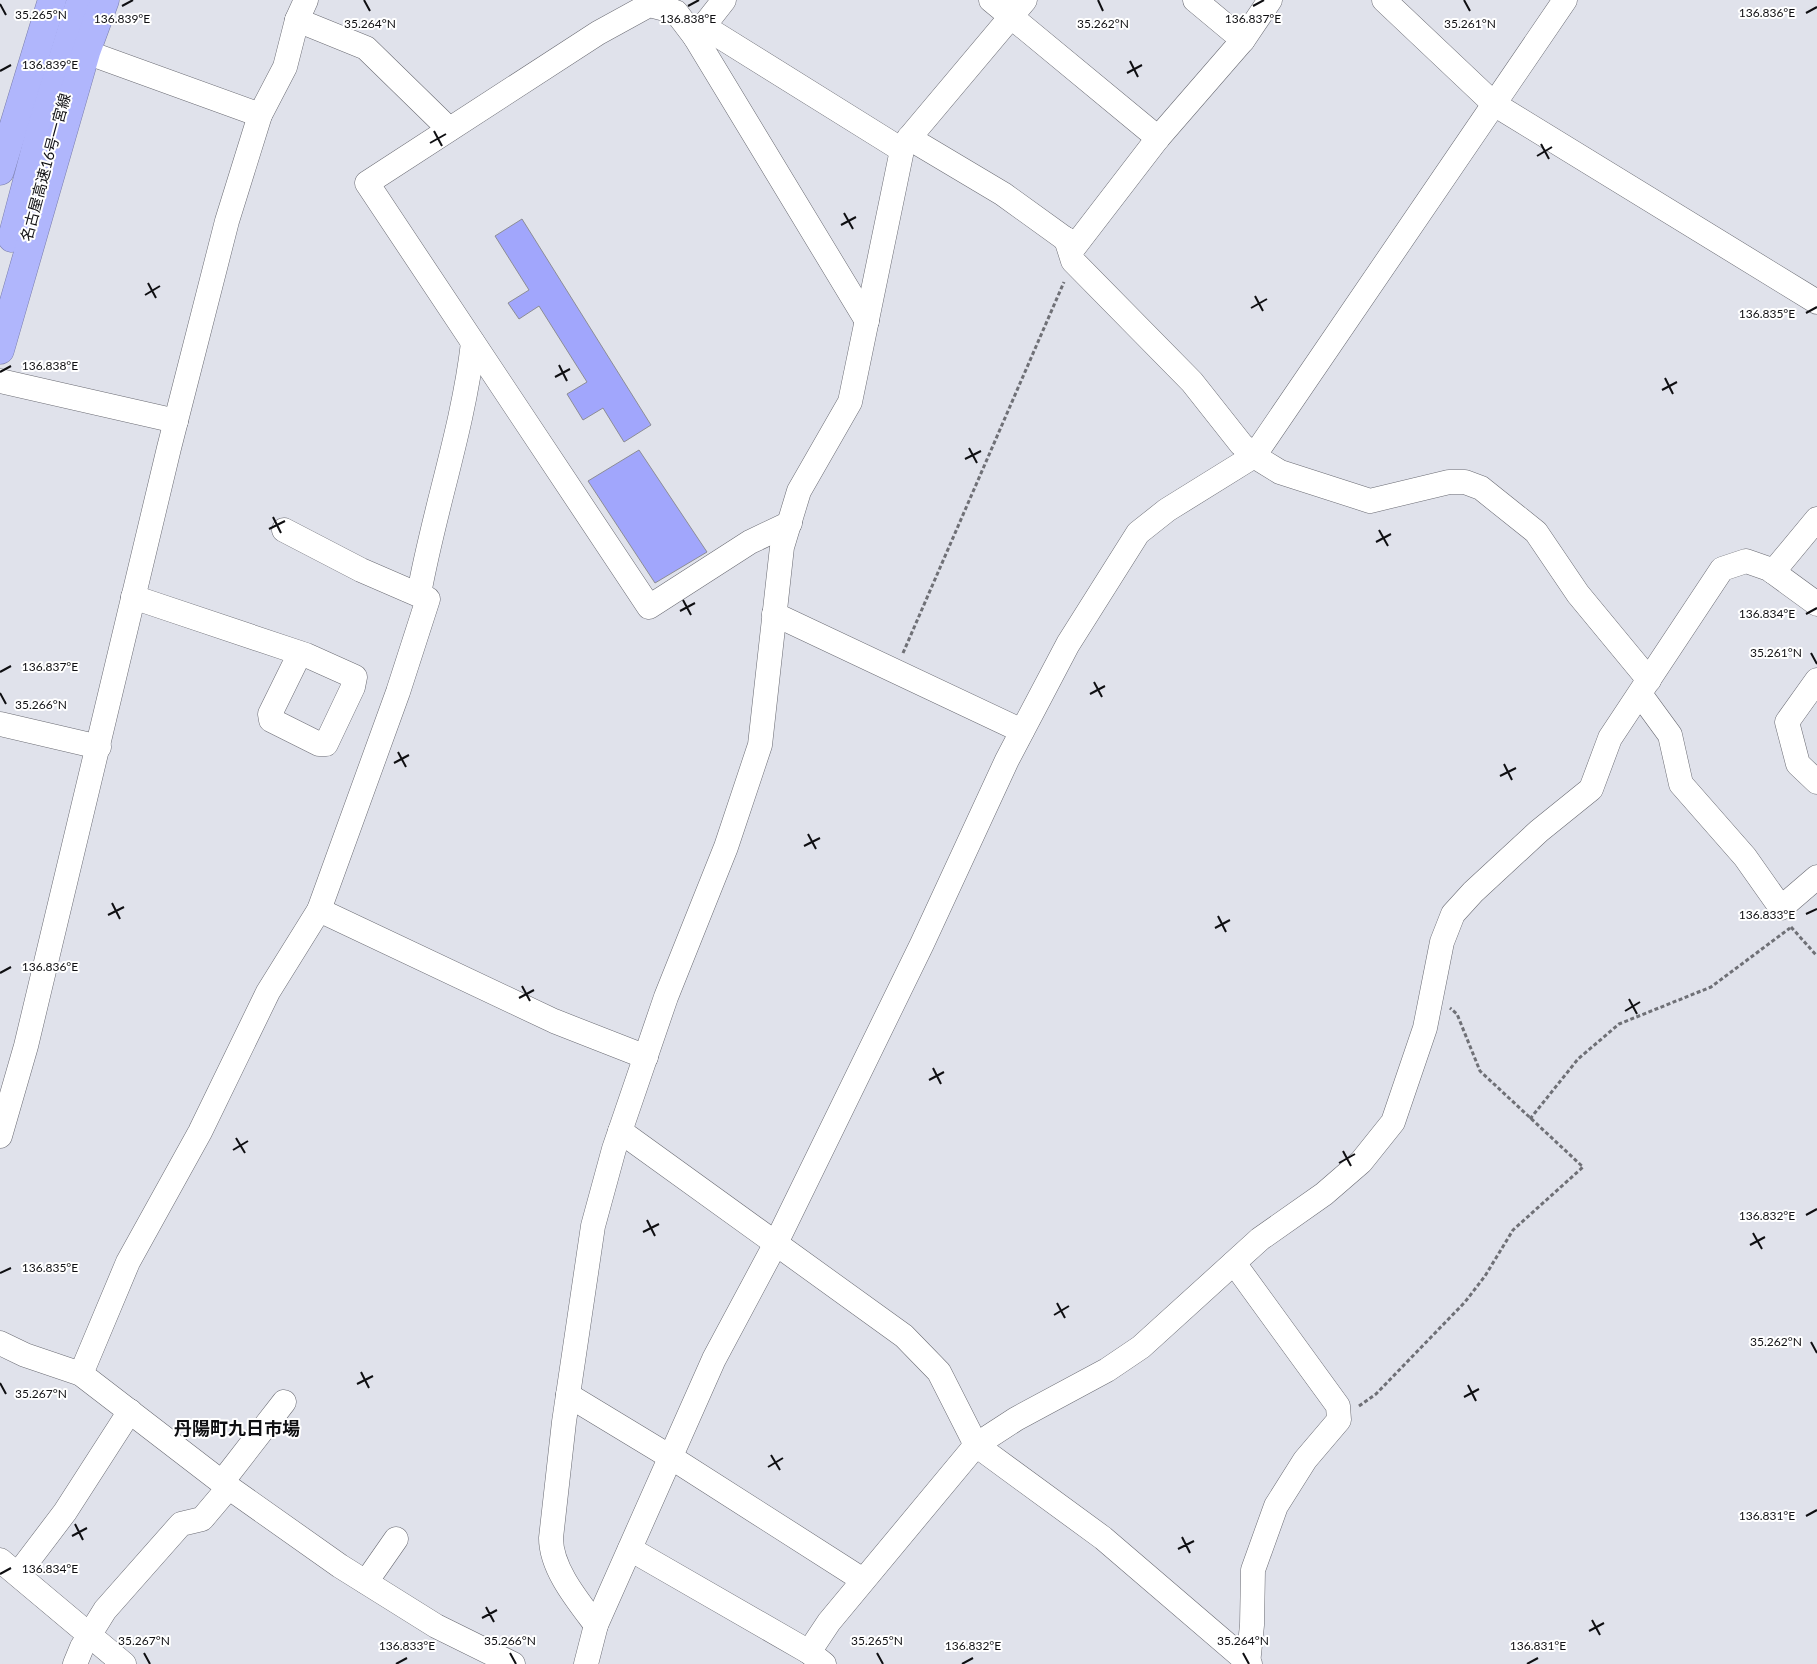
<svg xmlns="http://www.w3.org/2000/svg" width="1817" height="1664" viewBox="0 0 1817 1664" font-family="Lato,'Noto Sans JP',sans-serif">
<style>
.building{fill:#a1a6fc;stroke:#8c8d95}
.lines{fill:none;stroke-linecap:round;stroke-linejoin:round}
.minor-casing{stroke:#6a6b73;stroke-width:25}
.highway-casing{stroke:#787caa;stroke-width:29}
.path{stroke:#6f7076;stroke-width:3;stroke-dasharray:4 2.5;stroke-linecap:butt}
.minor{stroke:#fff;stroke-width:24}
.highway{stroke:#b0b6fc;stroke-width:28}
.ticks{fill:none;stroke:#0f0f12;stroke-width:2}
.labels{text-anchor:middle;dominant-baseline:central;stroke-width:4;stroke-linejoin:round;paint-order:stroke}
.street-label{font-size:15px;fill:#0f0f12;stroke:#fff}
.quarter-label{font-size:18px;font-weight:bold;fill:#0f0f12;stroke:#fff}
.ticks-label{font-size:12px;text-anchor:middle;fill:#0f0f12;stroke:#fff;stroke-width:4;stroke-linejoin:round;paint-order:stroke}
</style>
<rect width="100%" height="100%" fill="#e0e2eb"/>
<g class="building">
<polygon points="522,219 651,425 624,442 603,408 583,420 567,394 587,382 539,306 519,319 508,303 529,290 495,236"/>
<polygon points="639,450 707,552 655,583 588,481"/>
</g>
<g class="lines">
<g class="minor-casing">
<g id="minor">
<polyline points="724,0 695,37 867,321"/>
<polyline points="991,0 1158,138"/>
<polyline points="1195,0 1243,40"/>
<polyline points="1384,0 1494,104 1817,302"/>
<polyline points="297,20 366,48 449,129"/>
<polyline points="703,26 902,150"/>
<polyline points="695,37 676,12 649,5 598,33 367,183 649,607 750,542 790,523"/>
<polyline points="86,52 260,115"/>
<polyline points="909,138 1003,194 1075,246 1158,138 1243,40 1270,0"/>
<polyline points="1066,239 1073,261 1192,382 1241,444 1254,456 1280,472 1370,501 1449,482 1465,482 1481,488 1536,532 1578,594 1649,680"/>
<polyline points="0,381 176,421"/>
<polyline points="1773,572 1817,519"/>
<path d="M419,594C434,510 463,429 473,343"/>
<polyline points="133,597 306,655 355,677 353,687 326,744 319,744 271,720 270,714 300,653"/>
<polyline points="774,614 1022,731"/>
<polyline points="1817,680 1787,722 1798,764 1817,782"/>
<polyline points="1640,694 1670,735 1681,784 1745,857 1781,908 1817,877"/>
<polyline points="0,724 99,747"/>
<polyline points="319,910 554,1021 646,1057"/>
<polyline points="620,1131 904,1336 939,1372 976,1445 1103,1538 1250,1664"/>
<polyline points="0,1136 26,1046 169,448 227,221 260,115 285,67 297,20 306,0"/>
<polyline points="1234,1263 1338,1406 1339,1420 1305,1460 1276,1506 1253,1570 1252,1625 1248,1664"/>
<polyline points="0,1343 25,1355 81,1374 224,1484 340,1566 436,1626 513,1664"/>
<polyline points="81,1374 128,1262 200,1132 268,992 319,910 398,692 428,599 361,570 284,530"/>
<polyline points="568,1395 672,1458 863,1580"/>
<polyline points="222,1482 284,1402"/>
<polyline points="630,1549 809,1652 824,1664"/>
<polyline points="0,1560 124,1664"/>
<polyline points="18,1574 65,1512 130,1411"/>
<polyline points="366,1582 396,1539"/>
<path d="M596,1625C578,1601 551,1569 551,1538L564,1422L593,1226L614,1149L666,997L726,847L760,745L782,547L799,491L850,402L902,150L909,138L1025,0"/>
<polyline points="809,1652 829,1622 976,1445 1016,1419 1107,1370 1141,1347 1260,1239 1324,1194 1361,1162 1393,1122 1425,1028 1442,942 1453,914 1473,892 1539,831 1591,789 1610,738 1722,569 1746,561 1769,569 1817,604"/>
<polyline points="75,1664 82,1647 105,1610 181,1524 202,1519 229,1487"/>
<polyline points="586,1664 596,1625 714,1359 776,1243 922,944 1007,760 1068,644 1138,533 1167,510 1254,456 1565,0"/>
</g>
</g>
<g class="highway-casing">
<g id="highway">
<polyline points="0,171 52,0"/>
<polyline points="12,238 39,136 81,0"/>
<polyline points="0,350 86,52 105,0"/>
</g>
</g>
<g class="path">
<polyline points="903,653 1064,282"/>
<polyline points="1791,927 1817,956"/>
<polyline points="1530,1119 1578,1059 1619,1024 1711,987 1790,928"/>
<polyline points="1359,1406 1376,1394 1465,1302 1485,1276 1513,1230 1583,1167 1480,1071 1457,1014 1450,1008"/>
</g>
<use href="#minor" class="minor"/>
<use href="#highway" class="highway"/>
</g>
<path class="ticks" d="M364,0L370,11M1098,0L1103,11M1464,0L1470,11M0,4L6,15M122,6L133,0M688,6L699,0M1253,6L1264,0M1806,13L1817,7M1130,61L1138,77M0,71L11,65M1127,73L1142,65M434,131L442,146M430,143L446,134M1541,144L1549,159M1537,156L1552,147M844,213L853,229M841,225L856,217M148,283L156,298M145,295L160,286M1255,296L1263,311M1251,308L1267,299M1806,313L1817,307M559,365L567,381M0,372L11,366M555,377L570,369M1665,378L1673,394M1662,390L1677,382M969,448L977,463M965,459L981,451M273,517L281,533M269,529L285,521M1379,530L1388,546M1376,542L1391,534M683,600L691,615M680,611L695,603M1806,614L1817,608M1811,653L1817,664M0,672L11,666M1094,682L1102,697M0,693L6,704M1090,694L1105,686M398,752L406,767M394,763L409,755M1504,764L1512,780M1500,776L1516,768M808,834L816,849M804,846L820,838M112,903L120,919M1806,914L1817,909M108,915L124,907M1218,916L1226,932M1215,928L1230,920M0,973L11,967M522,986L530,1001M519,998L534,990M1629,999L1637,1014M1625,1011L1640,1002M933,1068L941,1084M929,1080L944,1072M236,1138L245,1153M233,1150L248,1141M1343,1151L1351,1166M1339,1163L1355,1154M1806,1215L1817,1209M647,1220L655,1236M643,1232L659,1224M1753,1233L1762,1249M1750,1245L1765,1237M0,1273L11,1268M1057,1303L1065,1318M1054,1315L1069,1306M1811,1342L1817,1353M361,1372L369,1388M0,1383L6,1394M357,1384L373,1376M1468,1385L1476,1401M1464,1397L1479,1389M771,1455L780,1470M768,1467L783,1458M1806,1516L1817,1510M75,1524L83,1540M72,1536L87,1528M1182,1537L1190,1553M1178,1549L1194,1541M0,1574L11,1568M486,1607L494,1622M482,1618L497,1610M1592,1620L1600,1635M1589,1631L1604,1623M144,1653L150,1664M510,1653L516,1664M877,1653L883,1664M1243,1653L1249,1664M396,1664L407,1658M962,1664L973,1658M1527,1664L1538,1658"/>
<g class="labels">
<g class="street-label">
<text transform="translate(45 167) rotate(-75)">名古屋高速16号一宮線</text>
</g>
<g class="quarter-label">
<text x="237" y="1428">丹陽町九日市場</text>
</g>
</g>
<g class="ticks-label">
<text x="1767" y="17">136.836°E</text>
<text x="41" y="19">35.265°N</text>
<text x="122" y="23">136.839°E</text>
<text x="688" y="23">136.838°E</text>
<text x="1253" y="23">136.837°E</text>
<text x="370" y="28">35.264°N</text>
<text x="1103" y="28">35.262°N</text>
<text x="1470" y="28">35.261°N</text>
<text x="50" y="69">136.839°E</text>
<text x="1767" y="318">136.835°E</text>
<text x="50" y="370">136.838°E</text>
<text x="1767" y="618">136.834°E</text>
<text x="1776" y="657">35.261°N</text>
<text x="50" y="671">136.837°E</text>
<text x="41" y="709">35.266°N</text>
<text x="1767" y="919">136.833°E</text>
<text x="50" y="971">136.836°E</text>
<text x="1767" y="1220">136.832°E</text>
<text x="50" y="1272">136.835°E</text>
<text x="1776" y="1346">35.262°N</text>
<text x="41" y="1398">35.267°N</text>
<text x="1767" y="1520">136.831°E</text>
<text x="50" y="1573">136.834°E</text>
<text x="144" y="1645">35.267°N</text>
<text x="510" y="1645">35.266°N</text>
<text x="877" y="1645">35.265°N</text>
<text x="1243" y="1645">35.264°N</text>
<text x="407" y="1650">136.833°E</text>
<text x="973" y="1650">136.832°E</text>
<text x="1538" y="1650">136.831°E</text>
</g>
</svg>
